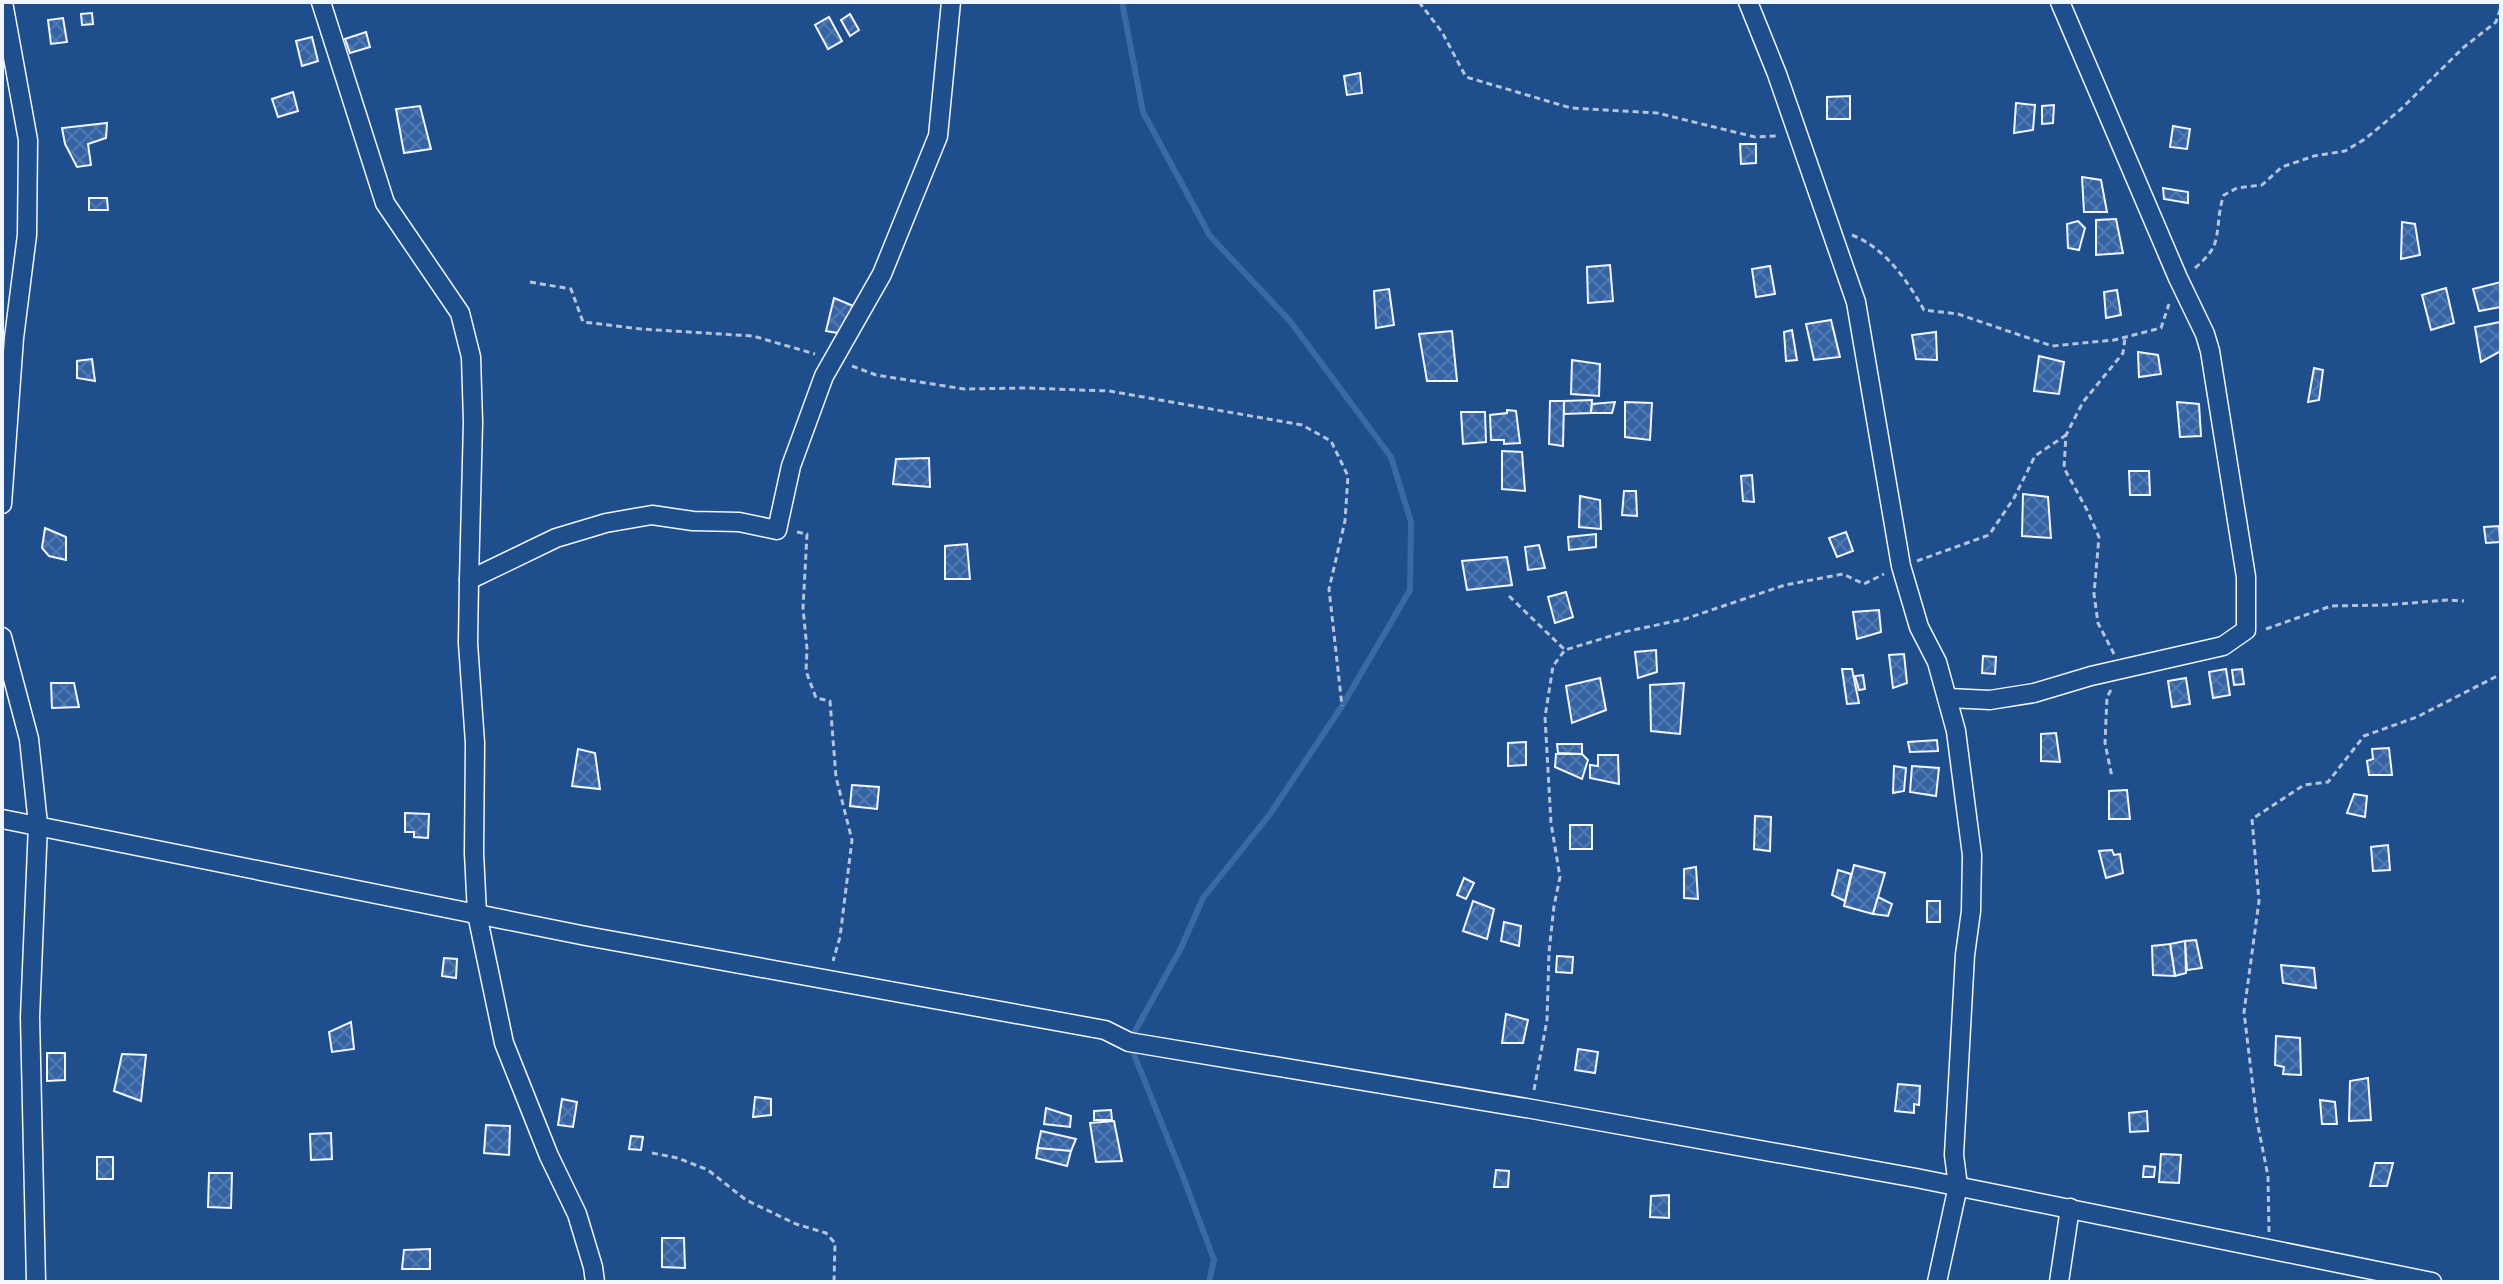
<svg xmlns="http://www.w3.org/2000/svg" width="2503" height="1284" viewBox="0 0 2503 1284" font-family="'Archivo Narrow',sans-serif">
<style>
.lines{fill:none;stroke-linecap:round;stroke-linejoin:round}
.stream{stroke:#3b69a3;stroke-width:6}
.building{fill:url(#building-cross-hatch);stroke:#f2f6ff;stroke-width:2}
.street-casing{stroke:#f2f6ff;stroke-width:21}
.path{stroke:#b3c4dc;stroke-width:3;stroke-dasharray:6 4;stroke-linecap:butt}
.street{stroke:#1f4e8c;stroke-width:18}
</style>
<defs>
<pattern id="building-cross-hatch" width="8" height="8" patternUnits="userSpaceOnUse" patternTransform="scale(2)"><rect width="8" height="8" fill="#3563a3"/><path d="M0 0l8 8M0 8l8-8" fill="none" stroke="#537ab1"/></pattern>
</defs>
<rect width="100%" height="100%" fill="#1f4e8c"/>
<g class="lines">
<polyline class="stream" points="1122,2 1143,112 1210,236 1290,321 1391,457 1411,522 1410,590 1342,706 1270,814 1203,898 1181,948 1129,1042 1184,1179 1214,1260 1209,1282"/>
</g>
<g class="building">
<polygon points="92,13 93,24 82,25 81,14"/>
<polygon points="850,14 859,30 850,36 841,20"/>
<polygon points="829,17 842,41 828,49 815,25"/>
<polygon points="63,18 67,42 51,44 48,20"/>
<polygon points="366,32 370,47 350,53 345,39"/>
<polygon points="312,37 318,61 302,66 296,41"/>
<polygon points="1360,73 1362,93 1347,95 1344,76"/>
<polygon points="293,92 298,111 278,117 272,99"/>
<polygon points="1850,96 1850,119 1827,119 1827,97"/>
<polygon points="2016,103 2035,105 2033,130 2014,133"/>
<polygon points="2054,105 2053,123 2042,124 2042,106"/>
<polygon points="420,106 431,149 404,153 396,109"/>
<polygon points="107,123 106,138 88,144 91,165 77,167 65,144 62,128"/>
<polygon points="2173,126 2190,129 2187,149 2170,147"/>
<polygon points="1740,144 1756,144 1756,163 1741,164"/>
<polygon points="2082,177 2101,180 2107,212 2084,212"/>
<polygon points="2163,188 2188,192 2188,203 2164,199"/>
<polygon points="89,198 107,198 108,210 89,210"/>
<polygon points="2116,219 2123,253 2096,255 2096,220"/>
<polygon points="2078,221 2085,228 2079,250 2068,248 2067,224"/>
<polygon points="2402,222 2415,224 2420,255 2401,259"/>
<polygon points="1610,265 1613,301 1588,303 1587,267"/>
<polygon points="1770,266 1775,294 1756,297 1752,269"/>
<polygon points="2501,282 2501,307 2479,311 2473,289"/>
<polygon points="2446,288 2454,323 2431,330 2422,295"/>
<polygon points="1389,289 1394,325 1376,328 1374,291"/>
<polygon points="2117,290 2121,315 2106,318 2104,292"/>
<polygon points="834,298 856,307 849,335 826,331"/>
<polygon points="1831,320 1840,357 1814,360 1806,324"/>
<polygon points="2500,322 2501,351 2481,362 2475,327"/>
<polygon points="1792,330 1797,360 1786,361 1784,332"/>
<polygon points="1452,331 1457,381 1427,381 1419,334"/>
<polygon points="1936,332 1937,360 1916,359 1912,335"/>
<polygon points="2138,352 2158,355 2161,374 2139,377"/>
<polygon points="2039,356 2064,362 2059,394 2034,391"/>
<polygon points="92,359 95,381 77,378 77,361"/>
<polygon points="1572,360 1600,364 1599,396 1571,394"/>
<polygon points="2314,368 2323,370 2319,400 2308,402"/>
<polygon points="1592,400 1591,413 1564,414 1564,401"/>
<polygon points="1550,401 1564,401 1563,446 1549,444"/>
<polygon points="1615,402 1612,413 1591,413 1592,404"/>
<polygon points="1625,402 1652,403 1650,440 1625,437"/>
<polygon points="2177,402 2199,404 2201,436 2180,437"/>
<polygon points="1507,410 1516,411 1520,443 1504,444 1504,440 1491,440 1490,415 1507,413"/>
<polygon points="1461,412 1485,412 1486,442 1463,444"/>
<polygon points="1502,451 1522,452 1525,491 1502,489"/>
<polygon points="929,458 930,487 893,484 896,459"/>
<polygon points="2129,471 2149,471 2150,495 2130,495"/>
<polygon points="1752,475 1754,502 1743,501 1741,476"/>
<polygon points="1624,491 1636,491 1637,516 1622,515"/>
<polygon points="2023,494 2048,497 2051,538 2022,536"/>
<polygon points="1580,496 1600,500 1601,529 1579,527"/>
<polygon points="2499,526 2500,542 2486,543 2484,527"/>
<polygon points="45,528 66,537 66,560 49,556 42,548"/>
<polygon points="1846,532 1853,551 1837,557 1829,538"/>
<polygon points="1596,534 1596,547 1569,550 1568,537"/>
<polygon points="967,544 970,579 945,579 945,546"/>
<polygon points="1539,545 1545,568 1528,570 1525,547"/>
<polygon points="1507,557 1512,585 1467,590 1462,561"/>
<polygon points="1566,592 1573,617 1555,623 1548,597"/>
<polygon points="1879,610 1881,632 1857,639 1853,612"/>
<polygon points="1656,650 1657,672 1638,678 1635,652"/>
<polygon points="1904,654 1907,683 1893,688 1889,655"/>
<polygon points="1983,656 1996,657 1995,674 1982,673"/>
<polygon points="1842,669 1852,669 1859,703 1847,704"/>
<polygon points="2226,669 2230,695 2213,698 2209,672"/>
<polygon points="2242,669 2244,684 2234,685 2232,670"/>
<polygon points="1863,675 1865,689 1859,690 1855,676"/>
<polygon points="1600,678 1606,710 1572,723 1566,686"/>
<polygon points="2186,678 2190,704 2172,707 2168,681"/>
<polygon points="51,683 74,683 79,707 52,708"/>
<polygon points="1684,683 1680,734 1651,731 1650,685"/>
<polygon points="2056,733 2060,762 2041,761 2041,734"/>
<polygon points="1937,740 1938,751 1910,752 1908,742"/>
<polygon points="1526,742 1526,765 1508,766 1508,743"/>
<polygon points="1557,744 1582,744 1582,754 1558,753"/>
<polygon points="2389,748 2392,775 2369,775 2367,761 2373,759 2372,749"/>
<polygon points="578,749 595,753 600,789 572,786"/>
<polygon points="1556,754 1582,754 1588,760 1582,779 1555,767"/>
<polygon points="1598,755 1618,755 1619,784 1590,778 1590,765 1598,766"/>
<polygon points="1894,766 1906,768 1904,791 1893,793"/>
<polygon points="1912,766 1939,768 1936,796 1910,792"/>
<polygon points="852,785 879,787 877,809 850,806"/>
<polygon points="2127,790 2130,819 2109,819 2109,791"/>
<polygon points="2354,794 2367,796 2365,817 2347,813"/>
<polygon points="405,813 429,814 428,838 414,837 414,832 405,832"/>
<polygon points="1755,816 1771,817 1770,851 1754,849"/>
<rect x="1570" y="825" width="22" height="24"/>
<polygon points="2388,845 2390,870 2373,871 2371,847"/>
<polygon points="2112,850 2114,855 2120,854 2123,873 2106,878 2099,851"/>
<polygon points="1854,865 1885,873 1873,914 1844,906"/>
<polygon points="1696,867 1698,899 1684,898 1684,869"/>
<polygon points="1838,870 1851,874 1845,901 1832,895"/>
<polygon points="1464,878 1474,883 1466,899 1457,895"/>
<polygon points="1878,897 1892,904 1888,916 1873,914"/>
<polygon points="1473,901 1494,909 1487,939 1463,931"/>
<rect x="1927" y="901" width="13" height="21"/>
<polygon points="1504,922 1521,926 1519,946 1501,941"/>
<polygon points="2196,940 2202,968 2187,970 2185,941"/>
<polygon points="2185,941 2186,973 2175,976 2170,944"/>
<polygon points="2170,944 2175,976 2153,975 2152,946"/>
<polygon points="1557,956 1573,957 1572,973 1556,972"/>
<polygon points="444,958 457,959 456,978 442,976"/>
<polygon points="2281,965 2314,968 2316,988 2283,983"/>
<polygon points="1506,1014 1528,1020 1523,1043 1502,1043"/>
<polygon points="351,1022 354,1049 332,1052 329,1032"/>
<polygon points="2276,1036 2300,1038 2301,1075 2283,1074 2284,1067 2275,1065"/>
<polygon points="1578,1049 1598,1052 1595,1073 1575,1070"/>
<polygon points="47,1053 65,1053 65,1080 47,1081"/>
<polygon points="122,1054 146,1055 141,1101 114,1091"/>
<polygon points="2368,1078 2371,1120 2349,1121 2350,1081"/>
<polygon points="1898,1084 1920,1086 1919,1105 1914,1104 1914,1113 1895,1111"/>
<polygon points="755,1097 771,1099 771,1115 753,1117"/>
<polygon points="562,1099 577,1102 573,1127 558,1125"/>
<polygon points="2320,1100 2335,1102 2337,1124 2322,1124"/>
<polygon points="1046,1108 1071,1116 1070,1127 1044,1124"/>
<polygon points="1111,1110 1112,1120 1094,1120 1094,1111"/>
<polygon points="2147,1111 2148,1131 2130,1132 2129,1113"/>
<polygon points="1114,1121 1122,1161 1096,1162 1090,1123"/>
<polygon points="486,1125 510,1126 509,1155 484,1153"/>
<polygon points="1041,1131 1076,1139 1071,1151 1037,1150"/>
<polygon points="331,1133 332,1159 311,1160 310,1134"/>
<polygon points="631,1136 643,1137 641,1150 629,1149"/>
<polygon points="1038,1148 1071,1151 1067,1166 1036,1158"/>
<polygon points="2161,1154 2181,1155 2179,1183 2159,1182"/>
<rect x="97" y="1157" width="16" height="22"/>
<polygon points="2375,1163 2393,1163 2387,1186 2370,1186"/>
<polygon points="2144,1166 2155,1167 2154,1177 2143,1177"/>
<polygon points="1496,1170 1509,1171 1508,1187 1494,1187"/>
<polygon points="209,1173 232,1173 231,1208 208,1207"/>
<polygon points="1669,1195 1669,1218 1650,1217 1651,1196"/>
<polygon points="662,1238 684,1238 685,1268 662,1267"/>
<polygon points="430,1249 430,1269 402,1269 404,1250"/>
</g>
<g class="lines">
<g class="street-casing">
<g id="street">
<polyline points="321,2 385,203 460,313 471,357 473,422 469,580"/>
<polyline points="1748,2 1777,74 1856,302 1901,566 1919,627 1937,662 1956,731 1972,855 1971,911 1965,955 1954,1155 1958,1186 1937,1282"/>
<polyline points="2,504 14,338 27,235 28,140 3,2"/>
<polyline points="2,637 29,739 38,824 30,1017 36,1282"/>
<polyline points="1948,698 1990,700 2034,693 2091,676 2223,646 2246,630 2246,577 2210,351 2205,334 2178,278 2060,2"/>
<polyline points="2,819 586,936 1105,1030 1129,1042 1532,1109 1916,1178 2432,1282"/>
<polyline points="595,1282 593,1267 577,1214 549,1156 504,1043 477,914 474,853 475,743 468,643 469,580 556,538 606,523 652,515 693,521 739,522 777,530 791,466 824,376 882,274 938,136 951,2"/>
<polyline points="2059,1282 2070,1208"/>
</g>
</g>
<g class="path">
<polyline points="1419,2 1442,32 1466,77 1571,108 1657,113 1755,137 1778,136"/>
<path d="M1852,235C1885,248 1907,280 1924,310L1958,314L2052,346L2114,340L2161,328L2169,304"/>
<path d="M2195,268C2202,262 2209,255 2213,248C2220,233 2217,212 2224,195L2237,188L2262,185L2282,167L2314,156L2345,151L2365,139L2400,110L2464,47L2496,22L2501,7"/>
<polyline points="530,282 571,289 583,322 641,329 753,336 815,354"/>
<polyline points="852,366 876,375 964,389 1026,388 1109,391 1302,425 1331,441 1348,476 1345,521 1329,589 1342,706"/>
<polyline points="797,532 807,534 803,608 807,649 806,671 816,698 830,701 836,777 852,840 840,937 833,961"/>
<polyline points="1917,561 1989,535 2014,498 2035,456 2066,435"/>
<polyline points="1509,596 1565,650 1624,632 1685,619 1785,585 1843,574 1864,584 1884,574"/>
<polyline points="2266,629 2331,606 2387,605 2447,600 2464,601"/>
<polyline points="2114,654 2098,623 2094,594 2099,537 2087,510 2064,468 2066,435 2083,402 2123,353 2125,338"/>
<polyline points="2111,690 2107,697 2105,743 2112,777"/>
<polyline points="1534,1090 1547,1020 1549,952 1554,906 1560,877 1551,823 1545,717 1553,666 1565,650"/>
<polyline points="652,1153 678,1158 708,1170 746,1200 796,1224 826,1233 835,1243 834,1282"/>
<polyline points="2269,1232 2268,1176 2257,1121 2244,1012 2259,901 2252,819 2304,785 2328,782 2364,736 2417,717 2501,674"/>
</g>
<use href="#street" class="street"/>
</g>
<rect width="2503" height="1284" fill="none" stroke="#f2f6ff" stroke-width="8"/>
</svg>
